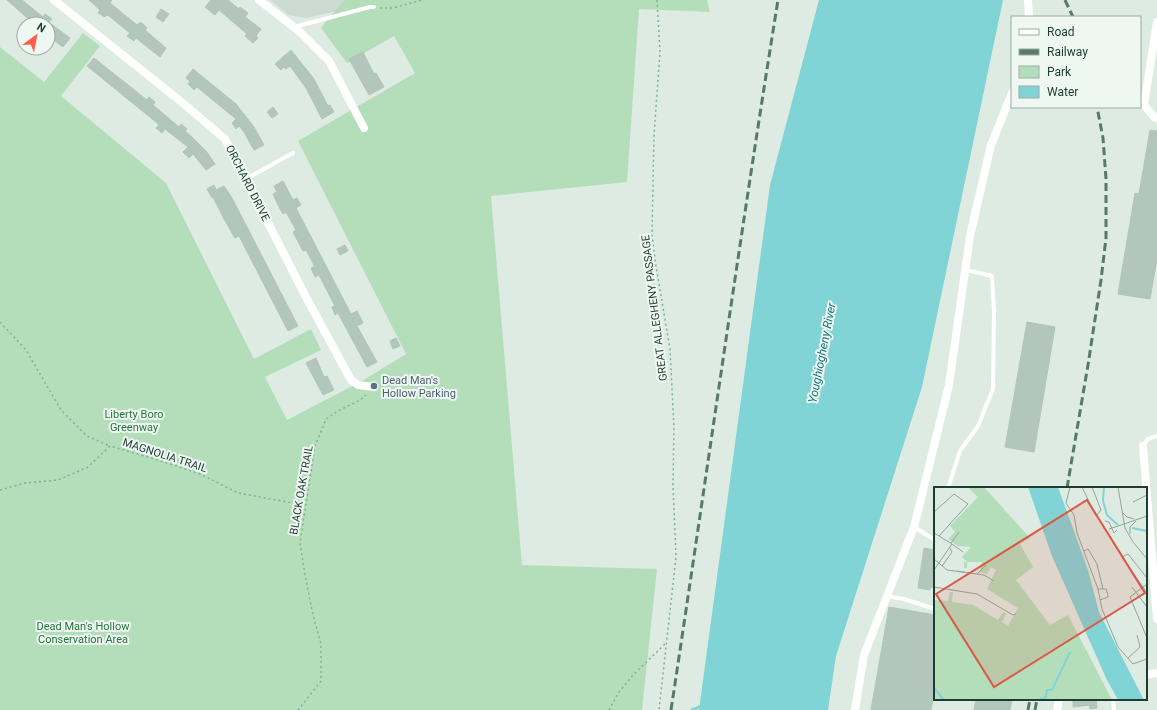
<svg xmlns="http://www.w3.org/2000/svg" width="1157" height="710" font-family="Roboto,sans-serif">
<style>
.built{fill:#ccdbd2}
.green{fill:#b4deba}
.water{fill:#80d4d5}
.lines{fill:none;stroke-linecap:round;stroke-linejoin:round}
.stream{stroke:#80d4d5;stroke-width:3}
.building{fill:#b3c6bc;stroke:#b0c5b9}
.path{stroke:#7bb199;stroke-width:1.5;stroke-dasharray:2 3;stroke-linecap:butt}
.lane{stroke:#fff;stroke-width:4}
.street{stroke:#fff;stroke-width:8}
.rail{stroke:#58786b;stroke-width:3;stroke-dasharray:8 4;stroke-linecap:butt}
.service-dot{fill:#5c6f8a;stroke:#eef7f2;stroke-width:1.5}
.labels{text-anchor:middle;stroke-width:4;stroke-linejoin:round;paint-order:stroke}
.street-label{font-size:11px;fill:#1e3c30;stroke:#eef7f2}
.service-label{font-size:11px;fill:#4e5e75;stroke:#eef7f2;text-anchor:start}
.park-label{font-size:11px;fill:#257539;stroke:#eef7f2}
.water-label{font-size:12px;font-style:italic;fill:#14787c;stroke:#eef7f2}
.inset-river{fill:none;stroke:#80d4d5;stroke-width:2}
.inset-road{fill:none;stroke:#91a59b;stroke-width:1}
.view{fill:#dc5845;fill-opacity:0.15;stroke:#dc5845;stroke-width:2}
.inset-edge{fill:none;stroke:#1e3c30;stroke-width:2}
</style>
<rect width="100%" height="100%" fill="#deebe3"/>
<polygon class="built" points="270,0 390,0 306,18 289,15"/>
<polygon class="green" points="344,0 707,0 710,12 639,9 627,182 491,196 522,565 657,569 642,710 0,710 0,47 44,82 83,33 100,46 61,96 166,183 254,359 311,329 321,350 265,377 287,420 362,381 406,354 298,141 415,73 394,36 347,63 321,28"/>
<polygon class="water" points="819,0 1003,0 922,387 836,656 828,710 699,710 770,185"/>
<g class="lines">
<polyline class="stream" points="692,710 702,706"/>
</g>
<g class="building">
<polygon points="7,0 22,0 43,17 45,14 52,19 49,22 51,24 70,38 63,47 48,36 48,24 34,24"/>
<polygon points="89,0 112,0 110,3 137,25 139,23 142,23 147,28 145,30 166,48 160,57 136,38 134,41 127,36 130,33 109,16 107,15 105,17 98,13 100,10"/>
<polygon points="211,0 228,0 239,9 240,7 248,13 245,17 261,29 256,36 258,38 253,43 245,36 247,34 219,10 215,15 205,7"/>
<polygon points="161,9 169,14 163,22 156,17"/>
<polygon points="291,50 314,79 328,106 330,105 334,112 322,119 306,88 290,66 286,69 284,67 281,70 275,64"/>
<polygon points="363,52 374,74 376,73 384,87 369,95 349,59"/>
<polygon points="94,58 147,100 149,97 155,102 153,105 179,127 181,124 187,129 185,131 193,138 206,151 215,164 206,170 193,154 189,158 183,152 188,147 165,129 162,133 156,128 159,125 156,122 87,66"/>
<polygon points="193,69 236,104 254,127 264,145 254,150 244,132 239,126 236,129 232,123 236,119 197,87 194,90 188,84 190,81 186,78"/>
<polygon points="273,107 278,114 272,118 267,112"/>
<polygon points="1150,130 1157,131 1157,259 1150,299 1118,294 1135,193 1139,194"/>
<polygon points="283,181 293,200 297,198 301,205 296,208 351,314 357,311 363,323 357,326 377,362 367,367 338,313 335,315 332,307 335,306 319,275 315,277 311,268 314,267 313,263 306,250 303,251 293,232 296,230 286,212 283,214 279,207 273,194 277,192 274,186"/>
<polygon points="214,185 216,190 224,186 232,198 298,326 288,331 239,236 235,238 224,219 213,197 212,198 207,189"/>
<polygon points="345,245 348,251 340,255 337,249"/>
<polygon points="1027,322 1055,327 1034,452 1005,447"/>
<polygon points="396,338 400,346 393,349 390,341"/>
<polygon points="316,358 324,377 327,376 334,390 323,395 306,363"/>
<polygon points="924,548 935,550 935,588 930,587 930,590 918,588"/>
<polygon points="889,607 935,615 935,689 931,710 871,710"/>
<polygon points="976,699 1012,699 1010,710 974,710"/>
<polygon points="1073,699 1096,699 1097,708 1090,709 1089,705 1073,707"/>
</g>
<g class="lines">
<g class="path">
<polyline points="657,0 660,52 654,135 652,235 656,266 670,349 674,428 673,485 676,557 659,710"/>
<polyline points="380,8 393,8 422,0"/>
<polyline points="0,322 26,350 61,410 87,436 110,446"/>
<polyline points="0,490 25,483 58,480 88,467 110,446 158,460 200,474 238,493 293,503 304,514"/>
<polyline points="298,710 321,681 321,644 313,615 305,575 300,543 315,446 326,419 338,411 360,400 366,395"/>
<polyline points="609,710 619,692 634,674 666,643"/>
</g>
<g class="lane">
<polyline points="294,27 370,7 374,7"/>
<polyline points="246,179 293,153"/>
<polyline points="1143,446 1148,439 1157,436"/>
<polyline points="948,488 960,451 978,426 993,389 994,312 992,276 966,270"/>
<polyline points="914,527 935,540"/>
<polyline points="887,596 904,599 935,609"/>
<polyline points="1113,699 1114,710"/>
</g>
<g class="street">
<polyline points="54,0 184,104 225,139 306,297 351,380 358,385 374,387"/>
<polyline points="259,0 299,31 329,61 364,128"/>
<polyline points="1028,0 1029,17"/>
<polyline points="1157,22 1144,105 1154,117 1157,118"/>
<polyline points="1143,446 1157,619"/>
<polyline points="1146,675 1157,673"/>
<polyline points="855,710 864,655 914,527 949,385 970,236 991,145 1012,93"/>
<polyline points="1057,710 1059,699"/>
</g>
<g class="rail">
<polyline points="1065,0 1073,17"/>
<polyline points="1067,488 1088,365 1101,280 1106,238 1106,179 1103,138 1097,107"/>
<path d="M 671,710 C 707,473 740,236 778,0"/>
<polyline points="1028,710 1030,699"/>
<polyline points="1035,710 1037,699"/>
</g>
</g>
<circle class="service-dot" cx="374" cy="386" r="4"/>
<g class="labels">
<g class="street-label">
<text transform="translate(248 183) rotate(63)" y="4">ORCHARD DRIVE</text>
<text transform="translate(654 308) rotate(-97)" y="4">GREAT ALLEGHENY PASSAGE</text>
<text transform="translate(165 455) rotate(18)" y="4">MAGNOLIA TRAIL</text>
<text transform="translate(301 490) rotate(-80)" y="4">BLACK OAK TRAIL</text>
</g>
<g class="service-label">
<text x="382" y="384">Dead Man's<tspan x="382" dy="13">Hollow Parking</tspan></text>
</g>
<g class="park-label">
<text x="134" y="418">Liberty Boro<tspan x="134" dy="13">Greenway</tspan></text>
<text x="83" y="630">Dead Man's Hollow<tspan x="83" dy="13">Conservation Area</tspan></text>
</g>
<g class="water-label">
<text transform="translate(822 353) rotate(-79)" y="4">Youghiogheny River</text>
</g>
</g>
<g transform="translate(934 487)">
<rect width="213" height="213" fill="#deebe3"/>
<path d="M 34,0 L 50,0 L 96,51 L 86,57 L 99,80 L 82,93 L 116,138 L 134,128 L 178,213 L 0,213 L 0,113 L 14,114 L 16,105 L 19,105 L 18,115 L 39,118 L 64,133 L 69,125 L 72,127 L 68,135 L 74,139 L 84,121 L 53,102 L 62,83 L 57,80 L 53,87 L 46,85 L 48,75 L 33,75 L 33,81 L 30,81 L 30,75 L 33,75 L 28,70 L 37,60 L 24,59 L 14,52 L 21,45 L 16,39 L 44,10 Z" fill="#b4deba"/>
<path d="M 94,0 L 124,0 L 154,83 L 165,125 L 210,213 L 184,213 L 172,191 L 118,69 Z" fill="#80d4d5"/>
<path class="inset-river" d="M 170,0 L 169,14 L 173,28 L 184,38M 198,41 L 213,44M 0,201 L 10,213M 105,213 L 112,210 L 113,203 L 118,203 L 136,165"/>
<path class="inset-road" d="M 136,0 L 132,16 L 140,28 L 143,46 L 164,102 L 168,122 L 184,160 L 199,177 L 213,172M 148,0 L 162,29 L 167,23 L 158,0M 184,0 L 191,41 L 199,55 L 213,72M 199,15 L 213,8M 0,25 L 20,7 L 34,17 L 5,49M 188,25 L 193,30 L 200,32M 171,34 L 175,35 L 180,46 L 183,43M 190,37 L 213,29M 175,42 L 190,37M 0,46 L 18,57 L 0,83M 196,47 L 196,40 L 202,34M 17,56 L 25,45M 18,57 L 29,65M 150,64 L 154,62 L 163,77 L 169,102M 0,72 L 13,83 L 50,88 L 60,94M 8,79 L 18,65 L 16,61M 23,84 L 36,86M 43,87 L 52,78M 213,91 L 194,67 L 188,70 L 213,106M 213,97 L 196,110 L 213,151M 0,100 L 43,107 L 79,128 L 82,127M 198,100 L 213,120M 164,102 L 172,102 L 174,108 L 174,110 L 166,113M 194,171 L 206,160 L 203,148"/>
<path class="view" d="M 153,13 L 211,106 L 60,200 L 2,107 Z"/>
<rect width="213" height="213" class="inset-edge"/>
</g>
<rect x="1011" y="16" width="130" height="92" fill="#eef7f2" stroke="#9baca4"/>
<rect x="1019" y="29" width="20" height="6" fill="#ffffff" stroke="#9baca4"/>
<text x="1047" y="36" font-size="12" fill="#1e3c30">Road</text>
<rect x="1019" y="49" width="20" height="6" fill="#58786b" stroke="#9baca4"/>
<text x="1047" y="56" font-size="12" fill="#1e3c30">Railway</text>
<rect x="1019" y="66" width="20" height="12" fill="#b4deba" stroke="#9baca4"/>
<text x="1047" y="76" font-size="12" fill="#1e3c30">Park</text>
<rect x="1019" y="86" width="20" height="12" fill="#80d4d5" stroke="#9baca4"/>
<text x="1047" y="96" font-size="12" fill="#1e3c30">Water</text>
<g transform="translate(36 36) rotate(32)"><circle r="19" fill="#eef7f2" stroke="#9baca4"/>
<path d="M0-3L7 15L0 10L-7 15Z" fill="#fd5d49"/>
<text y="-6" font-size="11" font-weight="bold" text-anchor="middle" fill="#1e3c30">N</text>
</g>
</svg>
